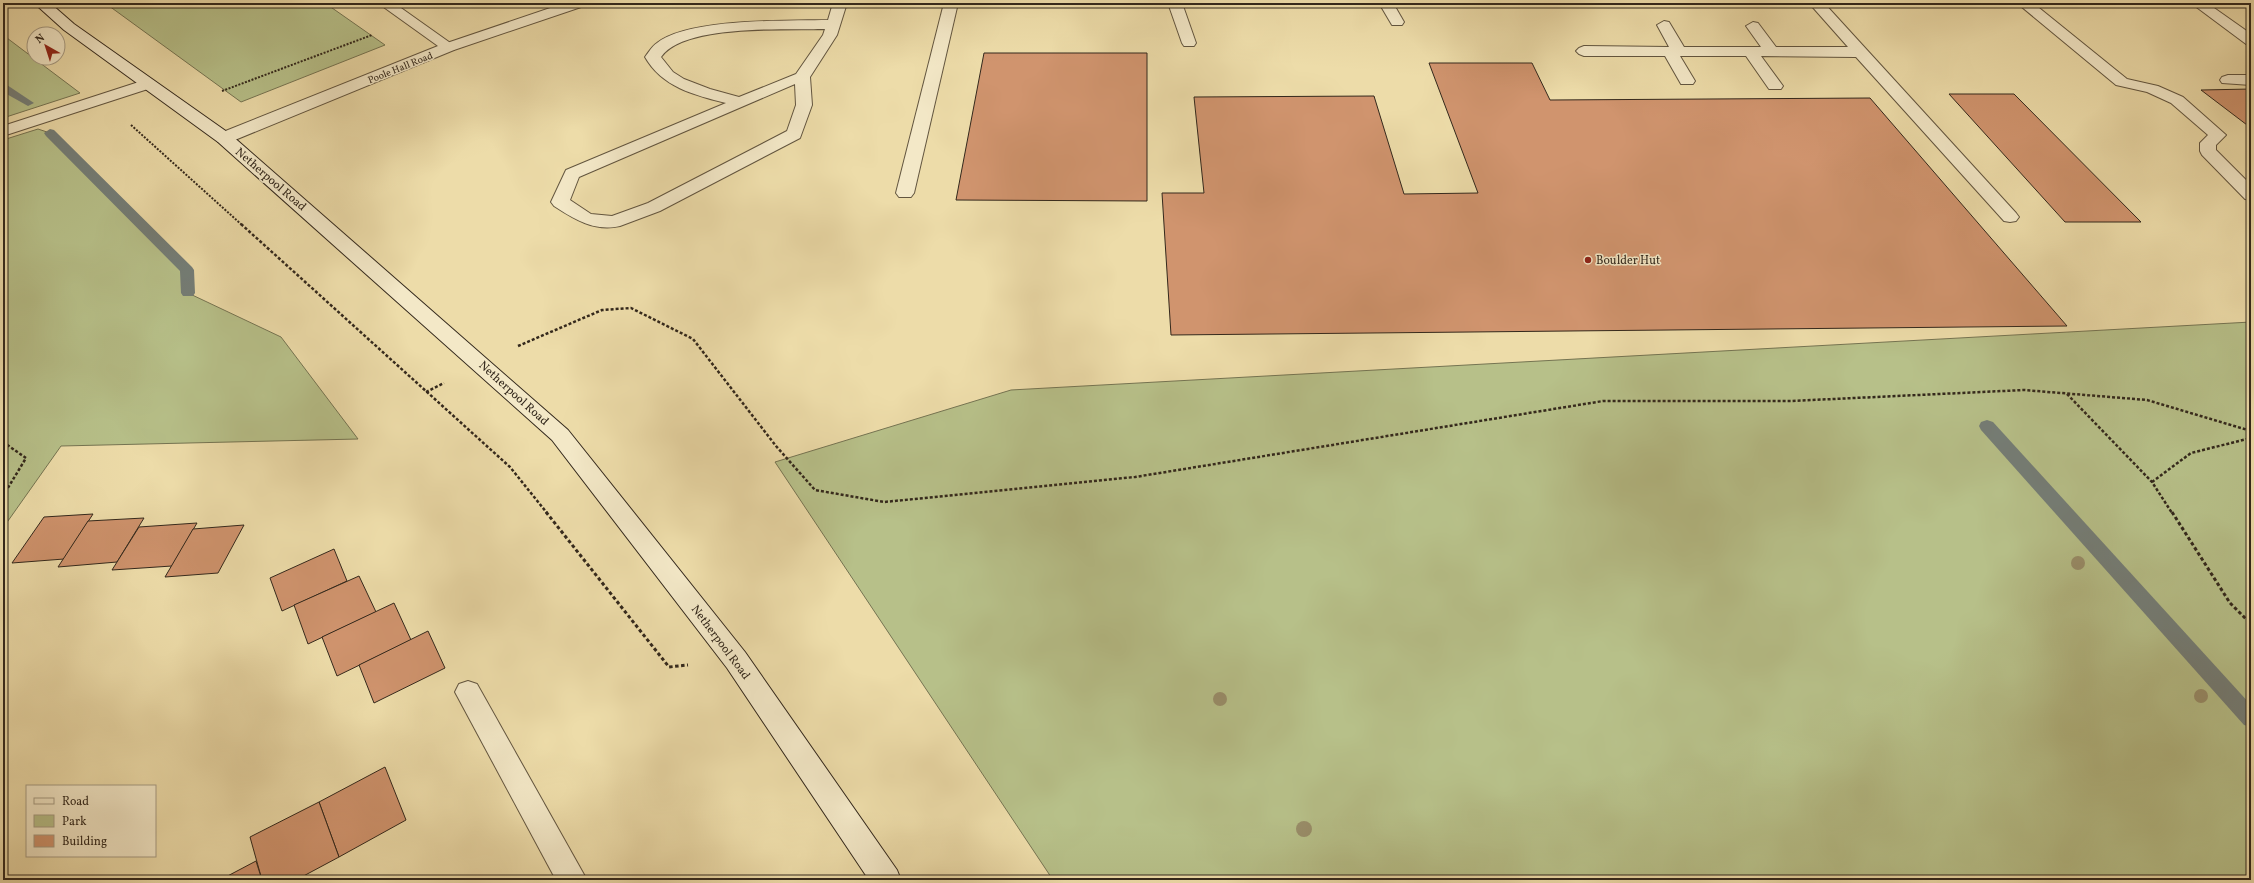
<svg xmlns="http://www.w3.org/2000/svg" width="2254" height="883" font-family="Vollkorn,serif">
<style>
.green{fill:#b7c089;stroke:#757452}
.lines{fill:none;stroke-linecap:round;stroke-linejoin:round}
.stream{fill:#747e78;fill-rule:evenodd}
.building{fill:#d0946e;stroke:#33281c}
.service-casing{stroke:#62553f;stroke-width:2}
.minor-casing{stroke:#62553f;stroke-width:2}
.tertiary-casing{stroke:#62553f;stroke-width:2}
.secondary-casing{stroke:#33281c;stroke-width:2}
.path-far2{stroke:#33281c;stroke-width:2;stroke-dasharray:2 1.5;stroke-linecap:butt}
.path-far1{stroke:#33281c;stroke-width:2.5;stroke-dasharray:3 2;stroke-linecap:butt}
.path{stroke:#33281c;stroke-width:3;stroke-dasharray:3.5 2.5;stroke-linecap:butt}
.service{fill:#f3e8c7;fill-rule:evenodd}
.minor{fill:#f3e8c7;fill-rule:evenodd}
.tertiary{fill:#f3e8c7;fill-rule:evenodd}
.secondary{fill:#f3e8c7;fill-rule:evenodd}
.tree{fill:#998e6a}
.poi-dot{fill:#8f2418;stroke:#f3e8c7;stroke-width:1.5}
.labels{text-anchor:middle;stroke-width:3;stroke-linejoin:round;paint-order:stroke}
.far-street-label{font-size:10px;fill:#33281c;stroke:#f3e8c7}
.street-label{font-size:12px;fill:#33281c;stroke:#f3e8c7}
.poi-label{font-size:12px;fill:#33281c;stroke:#f3e8c7;text-anchor:start}
</style>
<rect width="100%" height="100%" fill="#eddca9"/>
<filter id="stains"><feTurbulence type="fractalNoise" baseFrequency=".005" numOctaves="4"/><feColorMatrix values="0 0 0 0 .2 0 0 0 0 .09 0 0 0 0 .02 0 0 0 .5 -.17"/></filter>
<radialGradient id="worn" r=".72"><stop offset=".6" stop-color="#630" stop-opacity="0"/><stop offset="1" stop-color="#630" stop-opacity=".3"/></radialGradient>
<g class="green">
<polygon points="105,3 325,3 385,45 241,102"/>
<polygon points="3,35 80,93 3,118"/>
<polygon points="38,129 50,133 187,270 188,293 281,337 358,439 61,446 3,528 3,140"/>
<polygon points="2251,322 2251,880 1053,880 775,462 1011,390"/>
</g>
<g class="lines">
<g class="stream">
<polygon points="3,84 7,85 34,103 28,106 3,92"/>
<polygon points="50,129 54,130 192,267 194,270 195,293 193,296 183,296 181,293 180,271 46,136 44,133"/>
<polygon points="1987,420 1993,422 2251,705 2251,727 2244,725 1981,430 1979,426 1981,422"/>
</g>
</g>
<g class="building">
<polygon points="984,53 1147,53 1147,201 956,200"/>
<polygon points="1429,63 1532,63 1550,100 1870,98 2067,326 1171,335 1162,193 1204,193 1194,97 1374,96 1404,194 1478,193"/>
<polygon points="2251,89 2251,128 2201,90"/>
<polygon points="1949,94 2014,94 2141,222 2065,222"/>
<polygon points="93,514 64,559 12,563 44,517"/>
<polygon points="144,518 117,562 58,567 88,521"/>
<polygon points="197,523 172,566 112,570 139,527"/>
<polygon points="244,525 218,573 165,577 193,529"/>
<polygon points="334,549 347,581 282,611 270,578"/>
<polygon points="359,576 376,612 308,644 294,605"/>
<polygon points="394,603 411,640 337,676 322,637"/>
<polygon points="428,631 445,668 374,703 359,665"/>
<polygon points="385,767 406,820 339,857 319,802"/>
<polygon points="319,802 339,857 296,880 262,880 250,837"/>
<polygon points="256,861 262,880 220,880"/>
</g>
<g class="lines">
<defs>
<g id="service">
<path d="M 833,3 L 847,3 L 837,35 L 810,77 L 812,105 L 800,138 L 660,211 L 620,226 C 594,232 574,219 554,206 L 551,202 L 566,170 L 726,103 C 694,95 662,87 645,57 C 649,52 652,46 657,43 C 689,18 786,21 828,20 ZM 825,29 L 823,35 L 796,74 L 739,97 L 710,89 L 684,79 L 673,72 L 661,57 C 684,24 786,30 825,29 ZM 795,84 L 796,105 L 787,131 L 648,203 L 612,216 L 591,214 L 570,200 L 579,177 Z"/>
<polygon points="944,3 958,3 914,193 911,197 899,197 896,193"/>
<polygon points="1168,3 1182,3 1196,43 1194,46 1184,46 1182,43"/>
<polygon points="1379,3 1393,3 1404,22 1402,25 1392,25"/>
<polygon points="1809,3 1824,3 2016,213 2019,217 2016,221 2010,222 2004,221 1856,57 1761,56 1783,86 1781,89 1769,89 1746,56 1680,56 1695,81 1693,84 1681,84 1665,56 1584,56 1579,54 1576,51 1579,48 1584,46 1669,47 1657,25 1664,21 1669,22 1684,47 1761,47 1746,26 1753,22 1758,23 1776,47 1848,47"/>
<polygon points="2017,3 2033,3 2127,79 2158,86 2183,97 2226,135 2216,145 2216,150 2251,185 2251,200 2245,199 2202,155 2200,151 2200,143 2208,135 2171,103 2147,92 2116,85"/>
<polygon points="2191,3 2207,3 2251,34 2251,45 2246,44"/>
<polygon points="2228,75 2251,75 2251,85 2222,83 2220,80 2222,77"/>
<polygon points="148,79 154,81 156,84 154,87 3,136 3,126"/>
<polygon points="468,681 477,684 587,880 556,880 455,692 459,684"/>
</g>
<polygon id="minor" points="565,3 586,3 584,6 454,50 444,50 442,47 444,44"/>
<polygon id="tertiary" points="378,3 394,3 456,47 454,50 230,142 218,142 216,138 218,134 438,46"/>
<polygon id="secondary" points="34,3 50,3 74,24 230,134 568,430 745,652 897,870 901,880 869,880 727,668 552,440 218,142 64,30"/>
</defs>
<use href="#service" class="service-casing"/>
<use href="#minor" class="minor-casing"/>
<use href="#tertiary" class="tertiary-casing"/>
<use href="#secondary" class="secondary-casing"/>
<g class="path-far2">
<polyline points="222,91 372,35"/>
<polyline points="131,125 242,225"/>
</g>
<g class="path-far1">
<polyline points="241,224 510,467 547,513"/>
<polyline points="518,346 602,310 631,308 693,339 776,446 815,490 884,502 1135,477 1603,401 1791,401 2024,390 2147,400 2251,431"/>
<polyline points="426,392 444,383"/>
<polyline points="2067,394 2152,482 2172,513"/>
<polyline points="3,442 26,458 3,496"/>
<polyline points="2152,482 2191,453 2251,438"/>
</g>
<g class="path">
<polyline points="546,512 669,667 688,665"/>
<polyline points="2172,512 2230,603 2251,624"/>
</g>
<use href="#service" class="service"/>
<use href="#minor" class="minor"/>
<use href="#tertiary" class="tertiary"/>
<use href="#secondary" class="secondary"/>
</g>
<g class="tree">
<circle cx="2078" cy="563" r="7"/>
<circle cx="2201" cy="696" r="7"/>
<circle cx="1220" cy="699" r="7"/>
<circle cx="1304" cy="829" r="8"/>
</g>
<circle class="poi-dot" cx="1588" cy="260" r="4"/>
<g class="labels">
<g class="far-street-label">
<text transform="translate(400 67) rotate(-22)" y="4">Poole Hall Road</text>
</g>
<g class="street-label">
<text transform="translate(271 179) rotate(41)" y="4">Netherpool Road</text>
<text transform="translate(514 393) rotate(42)" y="4">Netherpool Road</text>
<text transform="translate(721 642) rotate(53)" y="4">Netherpool Road</text>
</g>
<g class="poi-label">
<text x="1596" y="264">Boulder Hut</text>
</g>
</g>
<rect width="2254" height="883" fill="none" stroke="#eddca9" stroke-width="16"/>
<rect x="4" y="4" width="2246" height="875" fill="none" stroke="#33281c" stroke-width="2"/>
<rect x="8" y="8" width="2238" height="867" fill="none" stroke="#33281c"/>
<rect x="26" y="785" width="130" height="72" fill="#f3e8c7" stroke="#a69b83"/>
<rect x="34" y="798" width="20" height="6" fill="#f3e8c7" stroke="#a69b83"/>
<text x="62" y="805" font-size="12" fill="#33281c">Road</text>
<rect x="34" y="815" width="20" height="12" fill="#b7c089" stroke="#a69b83"/>
<text x="62" y="825" font-size="12" fill="#33281c">Park</text>
<rect x="34" y="835" width="20" height="12" fill="#d0946e" stroke="#a69b83"/>
<text x="62" y="845" font-size="12" fill="#33281c">Building</text>
<g transform="translate(46 46) rotate(321)"><circle r="19" fill="#f3e8c7" stroke="#a69b83"/>
<path d="M0-3L7 15L0 10L-7 15Z" fill="#8f2418"/>
<text y="-6" font-size="11" font-weight="bold" text-anchor="middle" fill="#33281c">N</text>
</g>
<rect width="100%" height="100%" filter="url(#stains)"/>
<rect width="100%" height="100%" fill="url(#worn)"/>
</svg>
